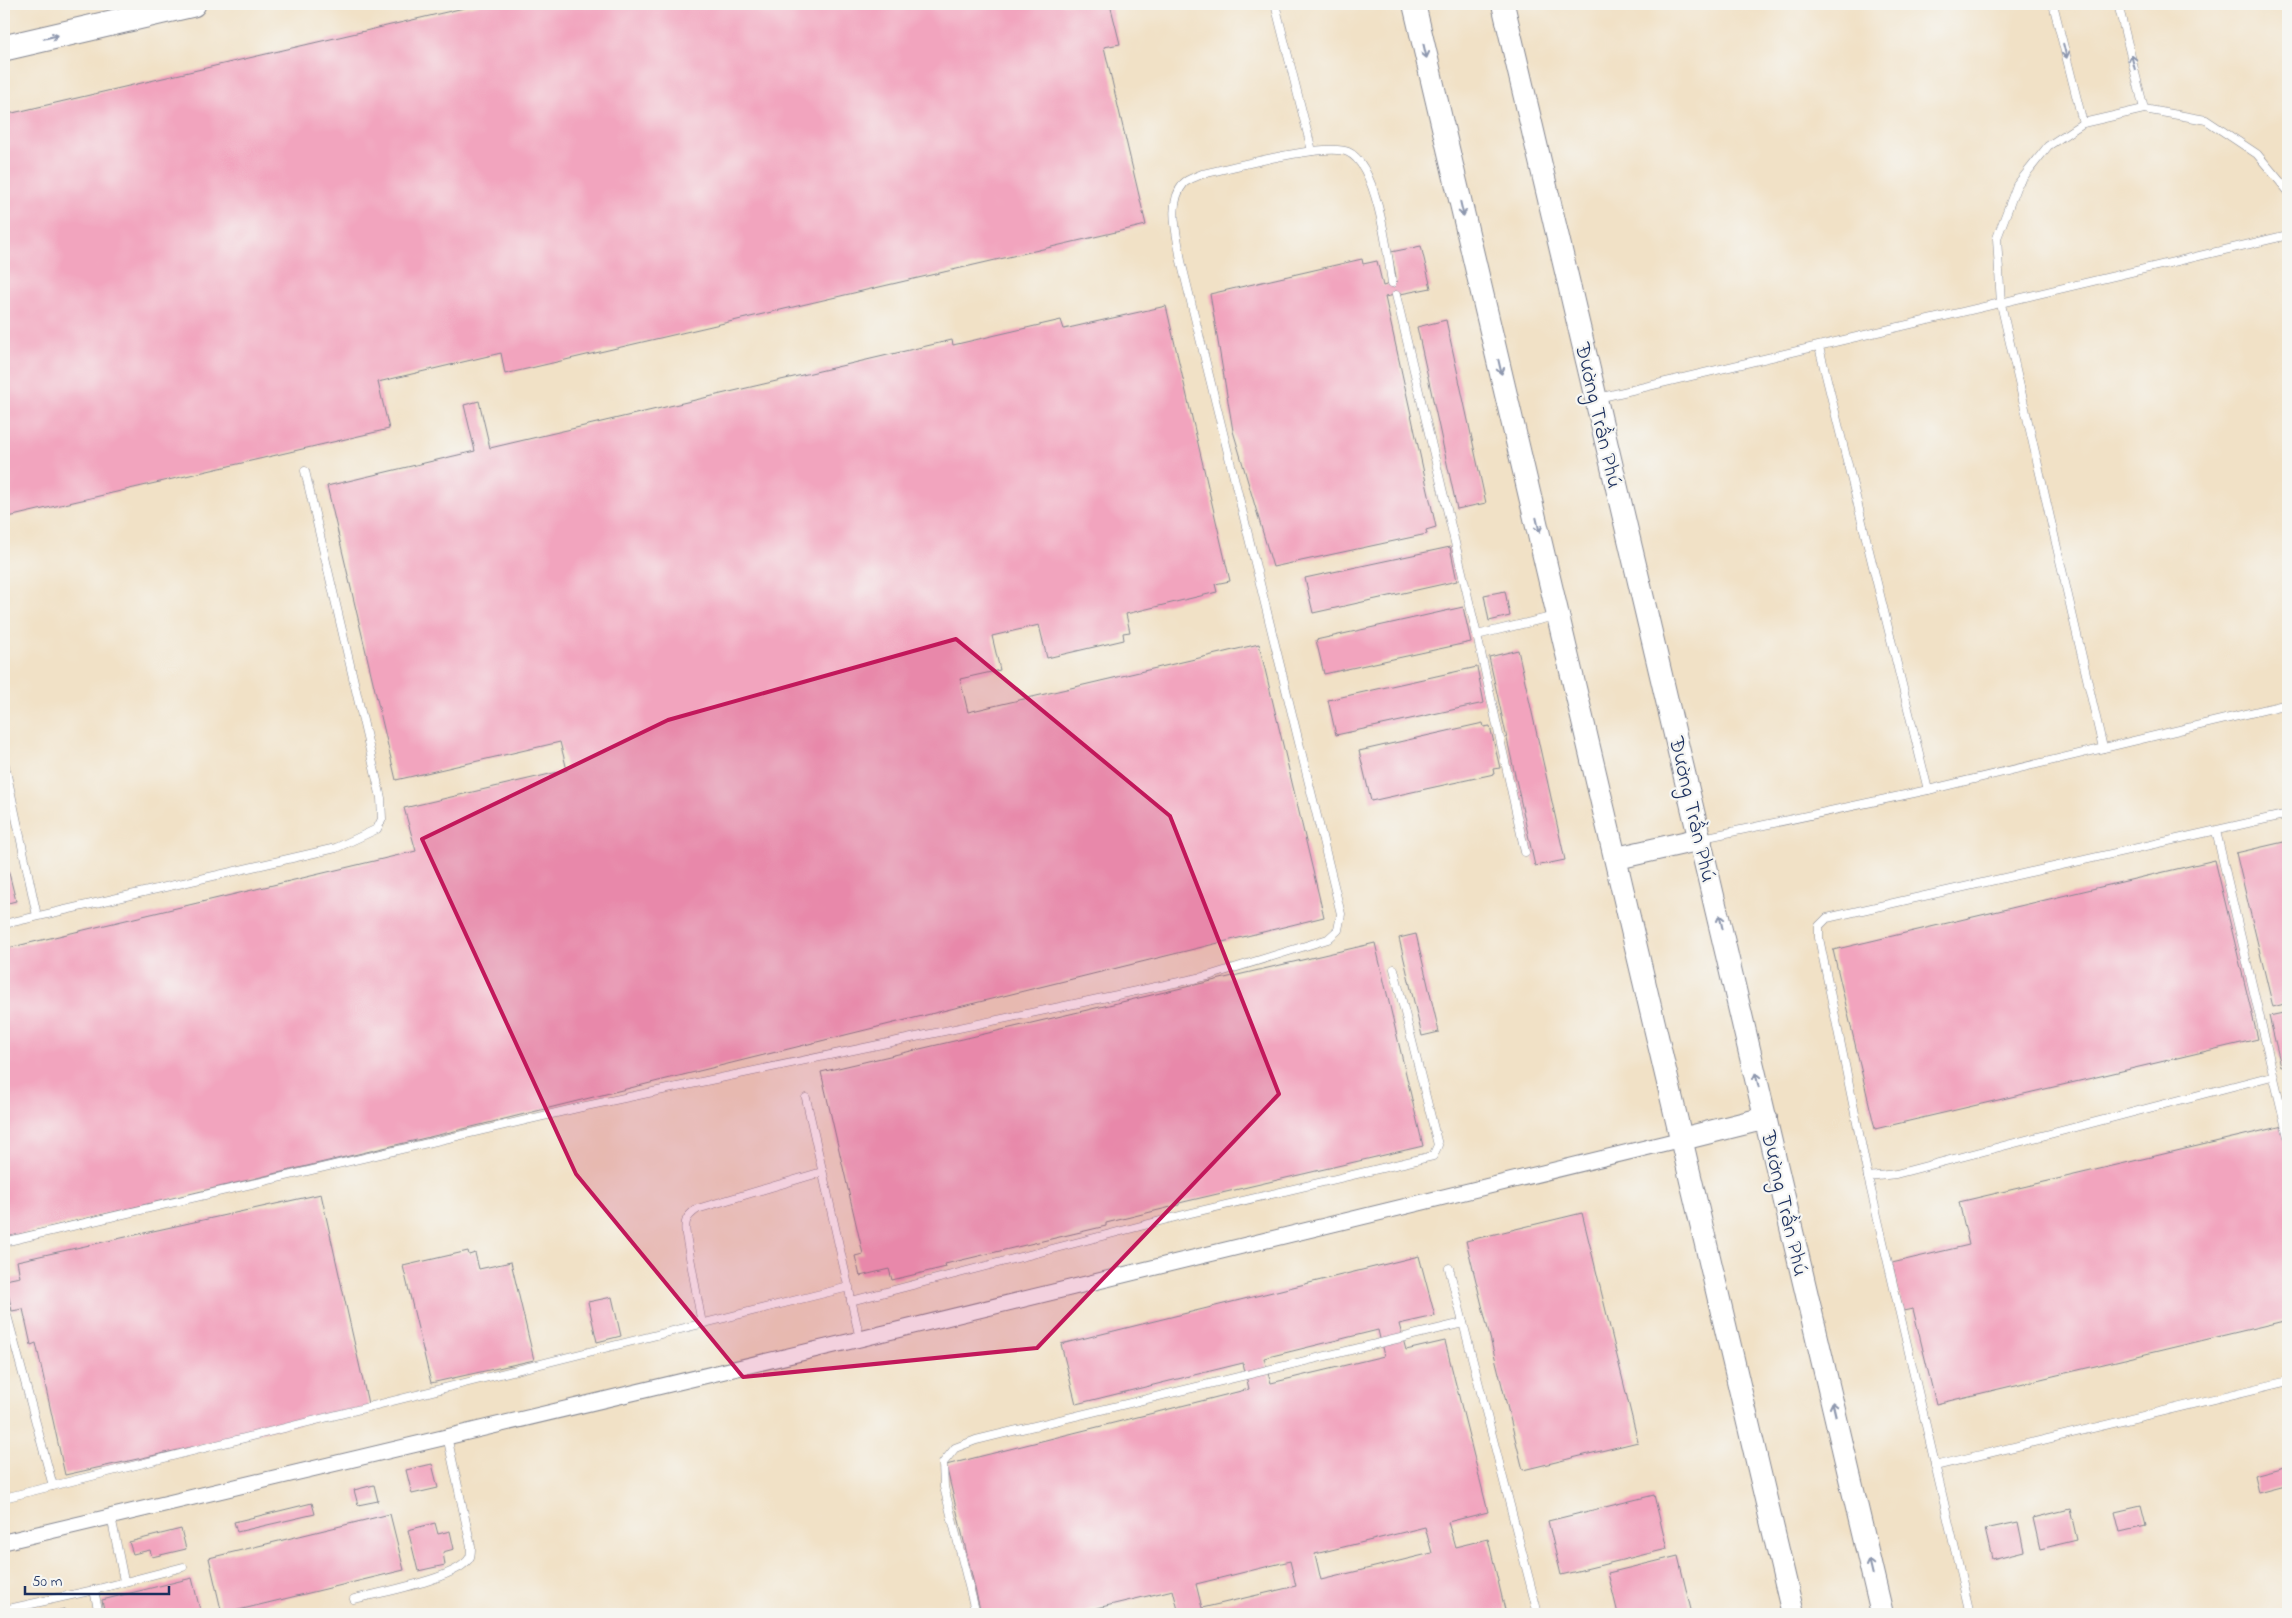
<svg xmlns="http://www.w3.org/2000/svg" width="2292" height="1618" font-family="'Indie Flower',sans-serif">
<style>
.building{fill:#f2a4be;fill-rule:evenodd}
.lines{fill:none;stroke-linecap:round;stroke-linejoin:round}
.lane-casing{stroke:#868892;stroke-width:9}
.street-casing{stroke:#868892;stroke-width:17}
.secondary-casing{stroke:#868892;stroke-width:24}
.primary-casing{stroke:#868892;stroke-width:27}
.lane{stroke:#fff;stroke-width:8}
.street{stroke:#fff;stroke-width:15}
.secondary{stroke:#fff;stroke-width:22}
.primary{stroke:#fff;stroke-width:25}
.oneway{stroke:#8d97ae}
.marked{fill:#c2185b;fill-opacity:0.2;stroke:#c2185b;stroke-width:4;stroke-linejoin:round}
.labels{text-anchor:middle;stroke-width:4.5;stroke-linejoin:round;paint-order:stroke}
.street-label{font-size:22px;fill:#1b2f5e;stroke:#f6f6f2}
</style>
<rect width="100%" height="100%" fill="#f6f6f2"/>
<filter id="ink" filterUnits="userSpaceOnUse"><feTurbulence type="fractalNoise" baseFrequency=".02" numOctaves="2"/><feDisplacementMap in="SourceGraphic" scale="10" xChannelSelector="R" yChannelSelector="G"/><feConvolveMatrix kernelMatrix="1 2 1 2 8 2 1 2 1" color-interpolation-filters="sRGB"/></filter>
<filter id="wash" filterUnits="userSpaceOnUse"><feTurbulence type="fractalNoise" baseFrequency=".0096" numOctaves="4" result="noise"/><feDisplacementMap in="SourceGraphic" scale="20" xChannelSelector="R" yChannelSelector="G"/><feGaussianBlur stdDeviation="1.12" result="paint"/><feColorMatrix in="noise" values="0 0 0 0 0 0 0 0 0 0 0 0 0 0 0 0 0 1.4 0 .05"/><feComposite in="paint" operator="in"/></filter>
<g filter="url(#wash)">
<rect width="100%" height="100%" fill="#f1e1c6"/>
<g id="blocks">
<g class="building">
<polygon points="481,4 1110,4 1120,44 1104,47 1146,225 505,374 501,353 378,382 389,429 4,518 4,115"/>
<polygon points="1421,246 1431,288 1385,297 1436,527 1426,530 1427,534 1273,567 1233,431 1210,294 1362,259 1363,264 1377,261 1383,286 1397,282 1391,252"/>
<polygon points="1166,306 1230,581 1215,584 1217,592 1126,614 1130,632 1123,633 1124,640 1047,658 1039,625 992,636 1000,670 960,679 968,712 1259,644 1324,917 480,1125 4,1238 4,949 416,851 404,808 567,770 560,742 396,780 327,486 475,451 464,405 479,401 490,448 952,340 953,345 1061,320 1064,329"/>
<polygon points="1446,320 1486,503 1457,509 1417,327"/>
<polygon points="1450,547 1457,581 1313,613 1305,578"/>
<polygon points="1505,591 1510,616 1489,621 1484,595"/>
<polygon points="1463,607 1471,642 1324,674 1316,640"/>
<polygon points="1518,650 1565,860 1535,866 1489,657"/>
<polygon points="1477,667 1484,703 1336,735 1328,700"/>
<polygon points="1483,723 1484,727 1490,726 1500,768 1493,769 1494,774 1371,801 1359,751"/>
<polygon points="2288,841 2288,1003 2273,1007 2236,853"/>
<polygon points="4,853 16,901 4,904"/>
<polygon points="2215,860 2258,1039 1875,1129 1833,950"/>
<polygon points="1416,934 1439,1032 1422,1036 1399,938"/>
<polygon points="1375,943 1423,1146 1179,1203 1179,1205 1106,1223 1106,1226 945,1264 946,1267 892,1280 889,1269 860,1276 855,1256 863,1254 821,1072"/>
<polygon points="2288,1012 2288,1065 2281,1066 2269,1016"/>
<polygon points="2283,1126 2288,1149 2288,1320 1936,1404 1913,1309 1903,1311 1892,1263 1969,1245 1959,1202"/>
<polygon points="321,1194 369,1408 65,1475 36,1343 31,1345 23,1309 12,1311 5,1280 20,1277 17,1261"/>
<polygon points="1582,1213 1638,1442 1523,1470 1466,1241"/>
<polygon points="468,1251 469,1255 475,1253 479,1269 511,1262 534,1360 431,1383 403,1266"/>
<path d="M 1419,1256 L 1435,1316 L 1399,1324 L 1406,1350 L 1445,1341 L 1488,1512 L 1448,1522 L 1455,1547 L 1488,1539 L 1506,1614 L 1179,1614 L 1173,1590 L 1072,1614 L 981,1614 L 946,1465 L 1249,1389 L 1243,1363 L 1076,1404 L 1061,1344 ZM 1378,1330 L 1384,1356 L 1271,1383 L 1264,1358 ZM 1425,1527 L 1432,1553 L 1321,1580 L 1315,1554 ZM 1290,1561 L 1296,1586 L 1202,1608 L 1196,1584 Z"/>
<polygon points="612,1297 621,1336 597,1342 588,1302"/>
<polygon points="432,1464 438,1488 412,1494 406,1470"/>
<polygon points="2288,1466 2288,1485 2258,1493 2254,1475"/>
<polygon points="374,1485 378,1501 358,1505 354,1490"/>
<polygon points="1654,1495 1667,1549 1561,1575 1548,1521"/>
<polygon points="312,1503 315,1514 237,1532 234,1522"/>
<polygon points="2141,1506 2146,1526 2120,1532 2115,1512"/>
<polygon points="2070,1509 2077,1540 2040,1549 2033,1518"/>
<polygon points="390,1514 404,1570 222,1614 209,1558"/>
<polygon points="2018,1522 2024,1551 1992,1559 1985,1529"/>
<polygon points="435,1523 438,1534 450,1531 454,1549 443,1552 445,1565 418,1571 408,1530"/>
<polygon points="181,1529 186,1549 152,1557 150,1550 133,1554 129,1542"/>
<polygon points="1678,1556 1692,1614 1618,1614 1608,1573"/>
<polygon points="192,1578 201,1614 105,1614 102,1600"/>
<polygon points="64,1609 65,1614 45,1614"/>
</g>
</g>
</g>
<g filter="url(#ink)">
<use href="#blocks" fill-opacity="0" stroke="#868892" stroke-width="1"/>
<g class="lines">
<defs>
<g id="lane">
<polyline points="1275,4 1312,151"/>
<polyline points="2053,4 2083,123"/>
<polyline points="2118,4 2144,109"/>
<polyline points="1396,295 1477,635 1525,852"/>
<polyline points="1819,347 1928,790"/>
<polyline points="1598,398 2288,235"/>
<polyline points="1477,635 1555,616"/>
<polyline points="2103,748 2001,304 1997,238 2017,185 2048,146 2083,123 2144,109 2206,120 2257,154 2288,191"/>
<polyline points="4,761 37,916"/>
<polyline points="2216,831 2288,1137"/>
<polyline points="1703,838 1928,790 2288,704"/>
<polyline points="4,924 336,848 377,829 382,819 381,798 305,471"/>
<polyline points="2272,1076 1896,1174 1868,1177 1819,938 1819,926 1827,918 2288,814"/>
<polyline points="806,1098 860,1339"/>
<polyline points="1868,1177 1970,1614"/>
<path d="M 4,1242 L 586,1106 L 1208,976 L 1328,939 L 1338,930 L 1341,914 L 1181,261 C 1178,237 1166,204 1184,183 C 1188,179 1196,177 1202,174 C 1230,168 1325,142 1348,152 C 1377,164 1388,255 1392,283"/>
<polyline points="1449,1268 1538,1614"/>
<polyline points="851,1301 1191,1213 1433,1156 1438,1145 1394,969"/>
<polyline points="4,1304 53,1486"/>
<path d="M 702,1324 L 686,1235 C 684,1221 686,1217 697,1209 L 822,1172"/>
<polyline points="1935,1466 2288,1381"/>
<polyline points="4,1498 849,1287"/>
<polyline points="111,1516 124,1581"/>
<polyline points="94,1590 99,1614"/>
<path d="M 354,1599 C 377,1593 459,1579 470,1557 C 471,1554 471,1549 471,1546 L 447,1436"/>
<polyline points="4,1610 94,1590 183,1567"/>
<polyline points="976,1614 944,1487 943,1463 955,1448 976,1440 1463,1323"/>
</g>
<polyline id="street" points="4,1542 860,1339 1682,1139"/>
<g id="secondary">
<polyline points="1414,4 1793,1614"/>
<polyline points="1503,4 1882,1614"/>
<polyline points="1617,858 1701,839"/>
<polyline points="1682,1139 1766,1118"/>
</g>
<polyline id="primary" points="4,48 193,4"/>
</defs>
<use href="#lane" class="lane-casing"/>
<use href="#street" class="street-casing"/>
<use href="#secondary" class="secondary-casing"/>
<use href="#primary" class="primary-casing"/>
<use href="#lane" class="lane"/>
<use href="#street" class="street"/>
<use href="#secondary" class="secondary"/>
<use href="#primary" class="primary"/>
</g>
<defs><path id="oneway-shaft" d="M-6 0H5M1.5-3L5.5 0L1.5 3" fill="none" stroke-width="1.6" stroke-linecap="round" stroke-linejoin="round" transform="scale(1.25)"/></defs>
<g class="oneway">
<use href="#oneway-shaft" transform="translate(51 37) rotate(-13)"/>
<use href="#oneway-shaft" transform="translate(1425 51) rotate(77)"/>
<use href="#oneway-shaft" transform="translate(2065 51) rotate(76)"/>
<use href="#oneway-shaft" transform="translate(2133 62) rotate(-104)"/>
<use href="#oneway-shaft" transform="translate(1462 209) rotate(77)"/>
<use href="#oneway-shaft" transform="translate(1500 367) rotate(77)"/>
<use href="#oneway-shaft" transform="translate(1538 525) rotate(77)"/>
<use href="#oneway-shaft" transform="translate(1721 922) rotate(-103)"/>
<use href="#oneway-shaft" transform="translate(1757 1080) rotate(-103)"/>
<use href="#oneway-shaft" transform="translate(1834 1409) rotate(-103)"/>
<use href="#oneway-shaft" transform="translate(1871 1567) rotate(-103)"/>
</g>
</g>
<path class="marked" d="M 956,639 L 1170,816 L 1279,1094 L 1037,1348 L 743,1377 L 576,1174 L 422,839 L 668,720 Z"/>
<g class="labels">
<g class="street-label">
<text transform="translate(1600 415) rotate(77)" y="8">Đường Trần Phú</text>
<text transform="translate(1694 809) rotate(77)" y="8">Đường Trần Phú</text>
<text transform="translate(1786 1203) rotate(77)" y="8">Đường Trần Phú</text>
</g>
</g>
<rect width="2292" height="1618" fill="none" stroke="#f6f6f2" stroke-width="20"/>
<path d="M25 1586v8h144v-8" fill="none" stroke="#1b2f5e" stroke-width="2.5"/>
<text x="32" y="1586" font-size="15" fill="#1b2f5e" stroke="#f6f6f2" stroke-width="4" paint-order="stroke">50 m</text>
</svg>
